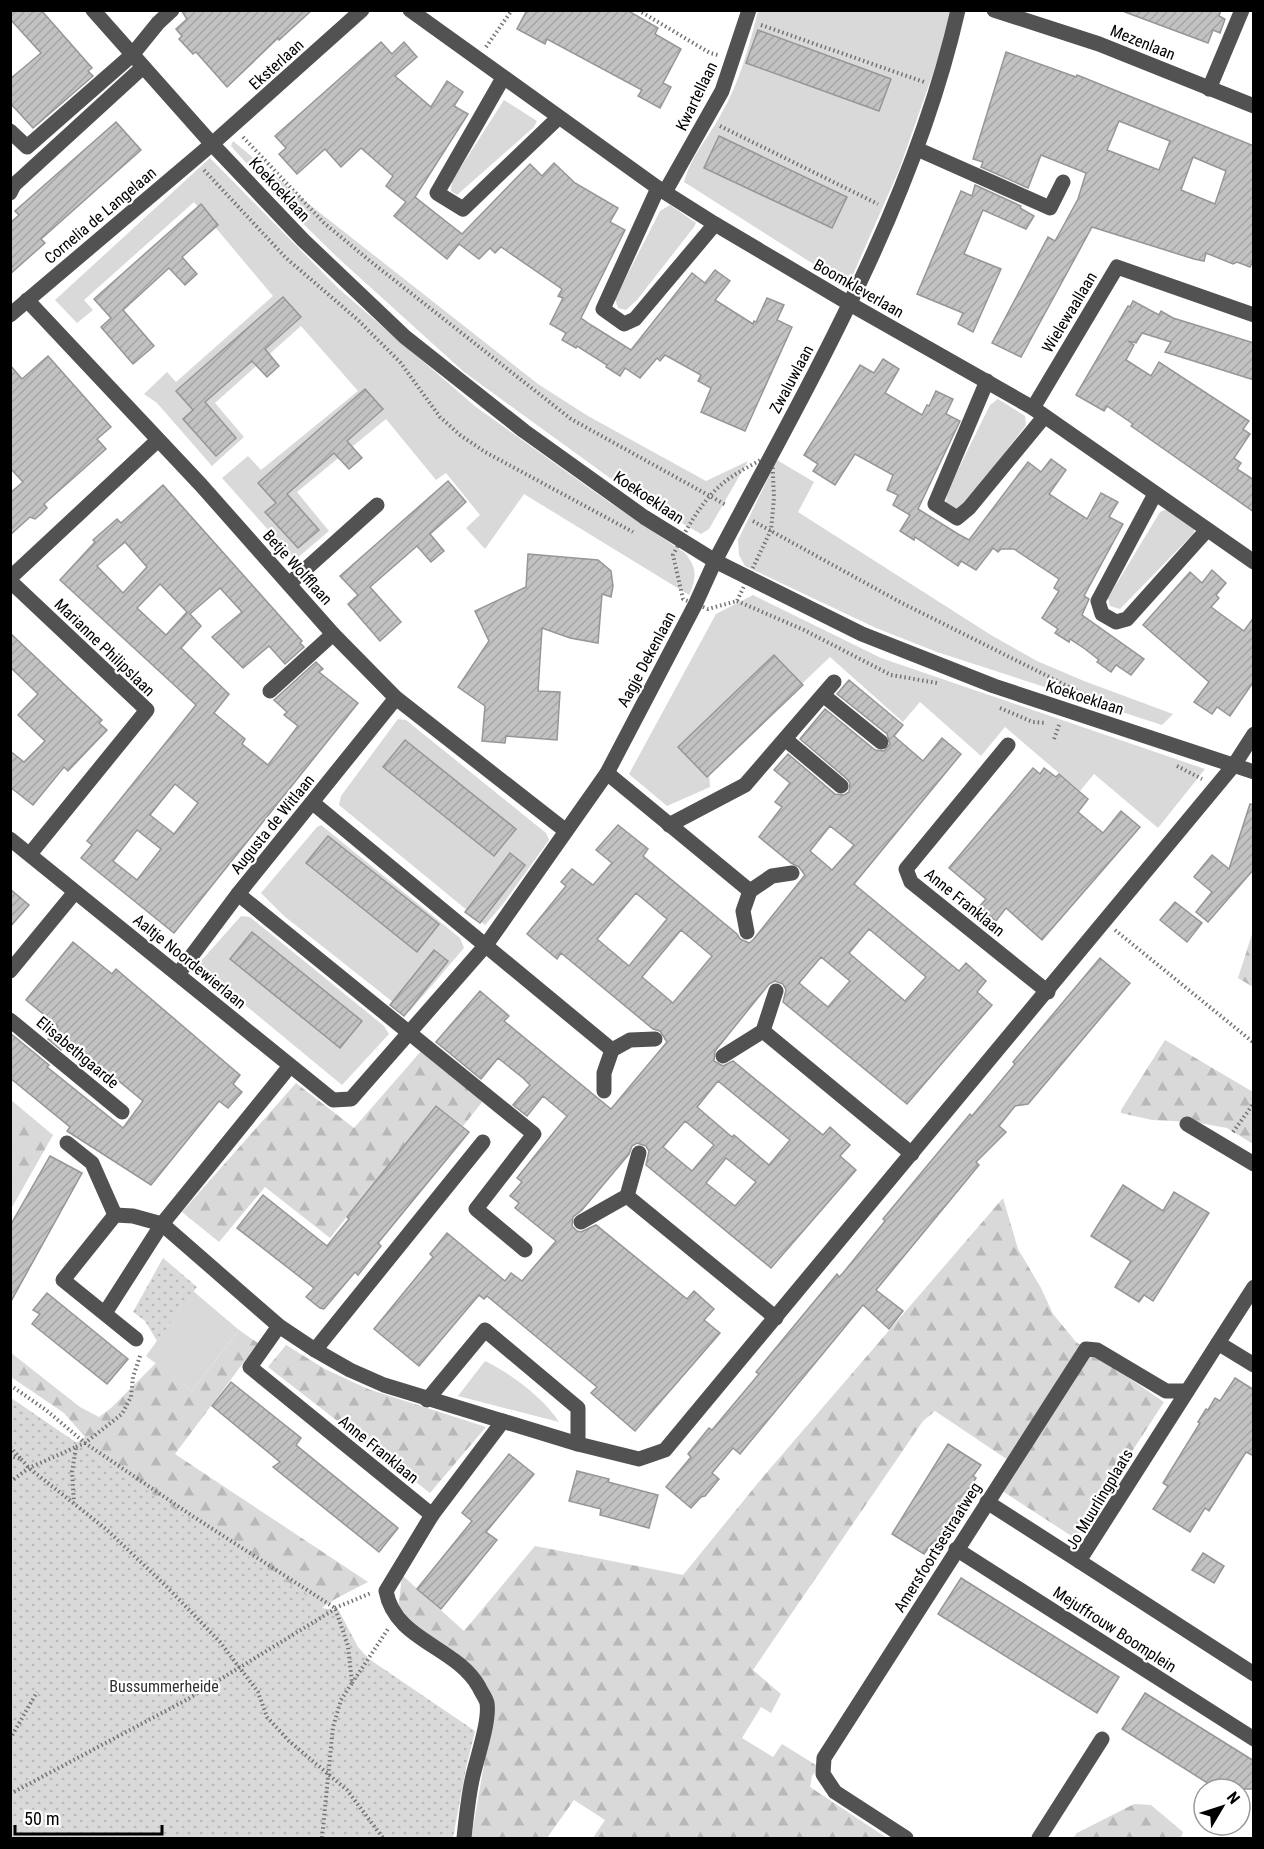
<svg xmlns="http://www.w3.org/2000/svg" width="1264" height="1849" font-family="'Roboto Condensed',sans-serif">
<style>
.grass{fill:#d9d9d9}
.forest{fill:url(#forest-firs)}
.park{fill:url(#park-dots)}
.building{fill:url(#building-hatch);stroke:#969696;stroke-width:1.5;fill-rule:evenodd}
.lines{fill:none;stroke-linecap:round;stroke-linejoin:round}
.path{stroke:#747474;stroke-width:4;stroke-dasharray:1.5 3;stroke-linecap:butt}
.minor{stroke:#525252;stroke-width:15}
.labels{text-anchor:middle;stroke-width:4.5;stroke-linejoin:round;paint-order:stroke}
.street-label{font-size:16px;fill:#000;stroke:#fff}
.park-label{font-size:16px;fill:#303030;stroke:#fff}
</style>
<defs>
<pattern id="forest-firs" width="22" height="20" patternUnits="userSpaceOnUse" patternTransform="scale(1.5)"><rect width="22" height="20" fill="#d9d9d9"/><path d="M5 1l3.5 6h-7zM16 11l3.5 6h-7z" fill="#b8b8b8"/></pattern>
<pattern id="park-dots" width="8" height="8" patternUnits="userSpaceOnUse" patternTransform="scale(1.5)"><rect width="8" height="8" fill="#d9d9d9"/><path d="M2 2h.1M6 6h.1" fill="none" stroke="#b8b8b8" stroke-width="1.8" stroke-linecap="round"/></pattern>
<pattern id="building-hatch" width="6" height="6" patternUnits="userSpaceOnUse" patternTransform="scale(1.5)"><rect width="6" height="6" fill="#c2c2c2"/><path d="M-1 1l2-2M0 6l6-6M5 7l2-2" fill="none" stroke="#a5a5a5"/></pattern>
</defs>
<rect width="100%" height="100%" fill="#fff"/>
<g class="grass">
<path d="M 758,11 L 952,11 L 944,42 L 899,170 L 848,286 L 684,182 C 690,158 708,138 720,116 C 739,84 749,47 758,11 Z"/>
<polygon points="504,100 537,121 534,127 457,195 451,191 452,181"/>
<polygon points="233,141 310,205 538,384 588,416 706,481 748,461 709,529 701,534 632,494 464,372 337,257 283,204 231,146"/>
<path d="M 210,158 L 339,289 L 476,407 L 606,500 L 685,553 C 697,568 697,577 689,595 L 524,494 L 485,549 L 466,528 L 480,515 L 446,473 L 436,480 L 386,419 L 297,492 L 329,531 L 295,560 L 222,478 L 248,456 L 261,470 L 358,391 L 301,326 L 215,403 L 244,437 L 212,466 L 157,403 L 144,394 L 167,372 L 176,382 L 273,296 L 194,202 L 84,300 L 93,310 L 77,323 L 55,300 Z"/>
<polygon points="670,205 696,223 694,227 637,300 626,310 618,308 615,299 660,211"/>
<polygon points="998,399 1025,416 1026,425 969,500 962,507 952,511 945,506 948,490 990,405"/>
<polygon points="777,460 814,482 798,512 991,635 1037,661 1084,681 1173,714 1162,725 937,652 876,628 745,566 739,555 738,540"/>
<polygon points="1167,509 1195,529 1193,534 1120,609 1110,606 1108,598 1160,512"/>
<polygon points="753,595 881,658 1205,769 1158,828 1094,774 1080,791 1005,727 981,756 920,702 903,722 830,657 709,772 710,787 667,806 629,774 716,614"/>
<polygon points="398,719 406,720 546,833 549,840 503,904 485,925 339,805 341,796"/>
<polygon points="321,825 460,938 464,948 409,1012 403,1010 284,916 261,893 317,827"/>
<polygon points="241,916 250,917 384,1026 389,1034 342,1085 199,967 201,961"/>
<polygon points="193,1291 239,1330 192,1391 146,1356"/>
<path d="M 485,1361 C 510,1373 544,1398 559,1422 L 458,1396 Z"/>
</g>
<g class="forest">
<polygon points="1253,931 1253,987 1238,978"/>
<polygon points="1165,1040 1253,1092 1253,1144 1227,1128 1194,1122 1152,1120 1121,1113 1121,1110"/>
<polygon points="422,1050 483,1101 463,1126 436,1105 330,1238 265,1187 219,1242 182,1212 296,1083 354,1128"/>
<polygon points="11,1100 53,1135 11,1209"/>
<polygon points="1003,1198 1018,1249 1041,1288 1053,1314 1076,1342 1164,1402 1078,1535 1073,1537 993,1485 1008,1460 935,1411 923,1421 753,1670 781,1694 771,1713 761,1707 742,1738 773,1757 782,1744 819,1767 812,1776 810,1787 887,1838 593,1838 605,1820 574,1800 547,1838 471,1838 494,1709 486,1684 456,1652 410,1624 398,1611 402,1575 464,1631 535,1546 683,1575 762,1478"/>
<polygon points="239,1330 258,1343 175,1454 368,1582 337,1598 211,1680 11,1398 76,1443 85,1437 64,1413 11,1377 10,1352 80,1407 99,1417 111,1408 156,1363 192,1391"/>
<polygon points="286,1345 325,1369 368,1389 486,1427 430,1493 268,1367"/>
<polygon points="1134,1804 1151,1805 1183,1832 1181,1838 1073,1838 1077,1833"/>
</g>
<g class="park">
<polygon points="163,1258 197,1287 157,1341 145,1321 133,1312"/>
<polygon points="11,1398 177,1511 294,1586 322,1608 339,1611 358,1647 369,1659 475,1731 466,1768 453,1838 11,1838"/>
</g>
<g class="building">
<polygon points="10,10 41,10 92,68 88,71 93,76 33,128 10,103 10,79 41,53 10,19"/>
<polygon points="181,10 312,10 279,40 278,38 227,87 196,52 193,54 179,39 182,36 176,29 187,19"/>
<polygon points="527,10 627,10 658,28 655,34 681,49 663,83 671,87 660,108 638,96 642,90 547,39 545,44 517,29"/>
<polygon points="1126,10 1221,10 1219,16 1225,19 1220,33 1213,30 1208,43 1125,12"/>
<polygon points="758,30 891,79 879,111 746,63"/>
<polygon points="381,42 392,54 404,42 417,57 395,76 431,107 447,81 463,92 454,106 468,114 415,197 462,234 530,164 542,176 554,163 575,183 618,208 610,222 625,230 581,318 591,325 631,350 692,273 705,283 715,270 730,281 715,300 753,324 754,321 756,322 767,298 784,305 777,320 792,327 745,431 701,412 711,388 698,381 701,375 665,355 660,361 657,358 640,378 625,368 620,376 606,367 607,365 577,346 576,348 562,340 566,333 550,324 563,298 558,296 562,289 501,247 495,253 490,248 479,259 459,244 447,259 394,216 406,202 386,186 393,176 361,148 341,167 325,149 297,174 279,154 286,148 275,136"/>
<path d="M 1006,52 L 1076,77 L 1077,75 L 1254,146 L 1254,259 L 1250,267 L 1237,262 L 1233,264 L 1206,253 L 1204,261 L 1194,259 L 1092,227 L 1021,357 L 992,343 L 1048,237 L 1055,241 L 1060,232 L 1078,199 L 1086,173 L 1041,155 L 1028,188 L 981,167 L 983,162 L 973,159 ZM 1119,121 L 1170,141 L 1159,170 L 1107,150 ZM 1193,157 L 1226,171 L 1215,204 L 1181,190 Z"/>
<polygon points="116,122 141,150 41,239 45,243 10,274 10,223 19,215 15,211"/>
<polygon points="719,136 847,197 832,228 704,168"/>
<polygon points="975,185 1021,206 1020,208 1034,216 1026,229 983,210 964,254 1001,269 973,332 958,324 963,313 917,294 961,191 972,196"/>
<polygon points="201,204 218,225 182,257 197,274 185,285 169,268 123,310 154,346 133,364 101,327 111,318 94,299"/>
<polygon points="283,297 301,317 265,349 279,366 267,377 252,361 205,402 236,438 216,456 183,419 193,410 176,391"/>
<polygon points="1133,301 1159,315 1161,311 1173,318 1254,343 1254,380 1165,352 1171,342 1142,333 1136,343 1128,341 1134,345 1126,360 1151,376 1159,362 1249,421 1243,429 1250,434 1234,458 1241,463 1237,469 1254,480 1254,512 1131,426 1133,424 1107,406 1104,411 1076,395 1128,306 1130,307"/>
<polygon points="48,356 111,427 97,439 106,449 44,504 47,508 41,514 35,519 30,517 10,535 10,493 23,482 10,468 10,365 22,379"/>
<polygon points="883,359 899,369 885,393 922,415 927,405 929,406 936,391 953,399 946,414 960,421 918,509 958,534 969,540 1028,462 1041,472 1051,459 1066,470 1049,494 1087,519 1101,493 1118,502 1109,517 1123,524 1084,596 1089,599 1082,615 1144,659 1131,675 1116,665 1111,672 1097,662 1099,660 1085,649 1070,639 1069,642 1055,633 1058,629 1042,618 1059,591 1054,588 1059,579 1014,549 1001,549 998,552 993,548 976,570 961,561 958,566 915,537 914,540 900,531 910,515 893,505 898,495 887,490 893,475 855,454 835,485 813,471 818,464 804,455 860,365 874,373"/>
<polygon points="365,389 383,409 347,441 362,458 349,469 334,453 287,494 319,530 298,548 265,512 276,503 258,483"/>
<polygon points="448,481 466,502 430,534 444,551 431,562 417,546 370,587 401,622 380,641 348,604 358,595 340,576"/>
<path d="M 163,485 L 302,641 L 300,643 L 304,647 L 285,664 L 269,646 L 243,668 L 212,637 L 242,612 L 220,588 L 190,614 L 201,626 L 181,648 L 229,694 L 214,713 L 245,739 L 242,744 L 268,765 L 298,726 L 284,715 L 287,712 L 274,700 L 316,662 L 323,669 L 319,672 L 358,703 L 174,933 L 81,858 L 92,845 L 87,841 L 196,705 L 60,580 L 95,542 L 93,540 L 117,519 L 121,523 ZM 125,542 L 147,567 L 123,593 L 97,566 ZM 160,584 L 187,612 L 166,635 L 137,608 ZM 175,784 L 198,803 L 174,834 L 150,815 ZM 137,830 L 161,849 L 137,880 L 113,861 Z"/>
<polygon points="528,554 598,560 611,571 613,586 611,597 602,594 598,643 570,638 542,628 538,691 560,692 557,740 506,736 505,743 482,741 485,706 458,687 489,641 475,611 526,587"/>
<polygon points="1212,570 1226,583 1216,595 1219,598 1211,607 1244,631 1254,617 1254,681 1230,716 1217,707 1212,714 1194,702 1209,682 1143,625 1190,572 1202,583"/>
<polygon points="10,633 102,720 99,723 107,730 68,771 64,767 33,805 10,787 10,751 24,762 45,741 18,715 38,694 10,667"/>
<polygon points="774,655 803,685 707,777 678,747"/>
<path d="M 849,680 L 903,725 L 894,736 L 923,761 L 942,738 L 961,754 L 854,884 L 959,971 L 966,963 L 986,981 L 977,992 L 992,1005 L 907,1104 L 783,1002 L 786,990 L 783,984 L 775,981 L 769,984 L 715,1051 L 714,1061 L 723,1066 L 733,1061 L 823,1135 L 830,1127 L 850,1145 L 840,1156 L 856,1170 L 771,1268 L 646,1165 L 649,1151 L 646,1146 L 637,1143 L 632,1146 L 629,1154 L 582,1210 L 573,1217 L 572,1226 L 577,1231 L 581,1232 L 596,1225 L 687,1299 L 694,1291 L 714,1309 L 704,1320 L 720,1333 L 635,1431 L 591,1393 L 597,1387 L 487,1296 L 484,1299 L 479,1295 L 419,1366 L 374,1329 L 433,1257 L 430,1254 L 447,1233 L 505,1281 L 511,1273 L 522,1281 L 556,1241 L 515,1208 L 519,1203 L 510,1196 L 522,1182 L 517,1178 L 567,1116 L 543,1096 L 527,1116 L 513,1105 L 530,1085 L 523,1078 L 498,1058 L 481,1079 L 436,1042 L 480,991 L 509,1016 L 504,1021 L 611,1109 L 667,1042 L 660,1031 L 653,1029 L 561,953 L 557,959 L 527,934 L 566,886 L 561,882 L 572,869 L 593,885 L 612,863 L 596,850 L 618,825 L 648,849 L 643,856 L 737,934 L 740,939 L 749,943 L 753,940 L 805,875 L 799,867 L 791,863 L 759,837 L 782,807 L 775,802 L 790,783 L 774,770 L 788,754 L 835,794 L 844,795 L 849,792 L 850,783 L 847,779 L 800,739 L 825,709 L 875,750 L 884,751 L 890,744 L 887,734 L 837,694 ZM 830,826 L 854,845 L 832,870 L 810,851 ZM 636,893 L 667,919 L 629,966 L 597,939 ZM 869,929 L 926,977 L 905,1001 L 849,953 ZM 681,930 L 712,956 L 673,1003 L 642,977 ZM 821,957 L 850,981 L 828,1007 L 799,983 ZM 718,1081 L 790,1140 L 769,1165 L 734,1135 L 732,1137 L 697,1107 ZM 685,1121 L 714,1145 L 692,1171 L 663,1147 ZM 726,1158 L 756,1182 L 735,1206 L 706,1183 Z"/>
<polygon points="405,740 516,829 494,856 383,767"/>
<polygon points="1033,768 1040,774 1044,768 1056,777 1059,774 1088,799 1078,812 1103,833 1121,811 1140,827 1042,940 1006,908 996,921 979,907 986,899 949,868"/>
<polygon points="1250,804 1254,805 1254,869 1208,922 1196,912 1212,892 1194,877 1212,855 1229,869"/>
<polygon points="328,836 439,924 417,952 306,863"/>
<polygon points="510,853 525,865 480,923 465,912"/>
<polygon points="10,889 29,905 10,927"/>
<polygon points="1175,902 1202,923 1187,942 1160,920"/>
<polygon points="252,932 362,1021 340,1048 230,959"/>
<polygon points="73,942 112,974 116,969 240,1075 233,1084 242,1092 228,1108 219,1101 151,1185 67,1131 70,1127 10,1078 10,1033 49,1065 47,1067 123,1128 143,1101 69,1040 61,1050 48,1039 58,1026 26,1000"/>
<polygon points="434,950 448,961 404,1016 390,1005"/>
<polygon points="1100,958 1130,983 1028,1104 1015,1106 999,1126 1006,1132 976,1162 979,1165 876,1290 903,1311 889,1329 863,1305 740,1454 733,1448 712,1473 719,1479 705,1496 701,1497 691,1508 666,1487 691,1457 688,1454 709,1428 712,1430 759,1374 756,1372 837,1274 839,1277 843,1273 885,1221 883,1219 970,1114 972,1116 1015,1064 1013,1062"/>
<polygon points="436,1106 469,1132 378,1243 381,1246 358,1275 355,1272 324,1309 320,1308 306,1297 314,1288 237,1228 263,1195 327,1246 349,1219 347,1217"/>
<polygon points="50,1156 82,1173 10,1303 10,1226"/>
<polygon points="1123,1185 1163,1211 1174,1192 1209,1213 1153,1301 1144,1295 1139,1302 1115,1287 1131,1261 1091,1236"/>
<polygon points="47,1293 128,1359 107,1384 32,1324 40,1314 33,1310"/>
<polygon points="1235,1378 1254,1390 1254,1456 1246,1452 1209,1511 1205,1508 1190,1532 1153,1509 1168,1486 1163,1483 1200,1423 1198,1422 1206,1409 1208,1410 1215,1398 1220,1401"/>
<polygon points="231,1382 301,1438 296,1445 398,1528 379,1552 273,1467 280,1462 212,1406"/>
<polygon points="948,1444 981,1465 973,1476 976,1478 934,1544 932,1543 924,1554 892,1534"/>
<polygon points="509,1454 534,1474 486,1532 497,1540 441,1609 417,1589 472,1521 462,1513"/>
<polygon points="577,1471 609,1479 608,1482 658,1495 649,1528 600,1515 601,1509 569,1501"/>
<polygon points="1203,1553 1224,1566 1214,1583 1192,1570"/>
<polygon points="961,1578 1119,1677 1097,1713 938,1614"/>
<polygon points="1145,1693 1254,1761 1254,1789 1217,1789 1122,1729"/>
</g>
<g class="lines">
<g class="path">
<polyline points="638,10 710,53 718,55"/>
<polyline points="761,25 924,82"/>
<polyline points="486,47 512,10"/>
<polyline points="720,126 878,204"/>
<polyline points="243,137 324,223 370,261 571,419 726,505"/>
<polyline points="204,170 286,258 358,320 400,362 440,417 460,435 485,452 633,532"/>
<path d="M 772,454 L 774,498 L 771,530 L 737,601 L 708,609 L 683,599 L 673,555 C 687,528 702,499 727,480 C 741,470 757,462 772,454 Z"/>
<polyline points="753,521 900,602 1097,701"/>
<polyline points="737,601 804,630 891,675 937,683"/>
<polyline points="1000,708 1033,722 1046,723"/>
<polyline points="1054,739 1059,725"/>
<polyline points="1177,766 1202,779"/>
<polyline points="1115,930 1254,1043"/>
<polyline points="1233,1132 1254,1103"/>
<polyline points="10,1385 46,1410 85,1443 194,1517 335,1608 348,1646 352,1683 341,1700 333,1727 322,1838"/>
<polyline points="10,1447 21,1459 10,1456"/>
<polyline points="76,1447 85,1443 122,1414 131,1397 133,1377 141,1353"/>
<polyline points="21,1459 29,1468 106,1529 167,1587 220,1642 258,1692 267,1717 289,1741 347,1790 383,1838"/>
<polyline points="10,1482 29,1468 76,1447 72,1472 74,1502"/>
<polyline points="335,1608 371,1593"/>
<polyline points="352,1683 388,1629"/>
<polyline points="10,1739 37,1692"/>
<polyline points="10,1794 188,1699 335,1609"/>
</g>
<g class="minor">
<polyline points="93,10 212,144 303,240 405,337 524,431 644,517 715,561 862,634 994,686 1254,772"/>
<polyline points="410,10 658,188 715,224 850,304 1033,408 1254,562"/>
<polyline points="994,10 1099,44 1254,106"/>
<polyline points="503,78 437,193 463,209 558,118"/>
<polyline points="1209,89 1242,10"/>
<polyline points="10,131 27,147 132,55 158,23 172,10"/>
<polyline points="917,149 1050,208 1063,182"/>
<polyline points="658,188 603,309 624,324 635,319 715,224"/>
<polyline points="665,192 722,91 749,10"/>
<polyline points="10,193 14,185 143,67"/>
<polyline points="27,300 201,485 333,634 396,698 566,831"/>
<polyline points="10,315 212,144 362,10"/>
<polyline points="987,381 935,504 957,518 969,508 1044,417"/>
<polyline points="1033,408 1117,267 1254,315"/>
<polyline points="1155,494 1098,601 1102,614 1116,622 1127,619 1207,530"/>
<polyline points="10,578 158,440"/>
<polyline points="10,581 147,710 30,854"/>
<polyline points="289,584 377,505"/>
<polyline points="270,691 333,634"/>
<polyline points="823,695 881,742"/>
<polyline points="785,739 841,786"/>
<polyline points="1008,745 906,869 911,882 1048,992"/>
<polyline points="607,773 750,891"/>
<polyline points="313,803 612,1050"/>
<polyline points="669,825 745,785 834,682"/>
<path d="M 10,839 L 333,1100 L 351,1099 L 486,945 L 607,773 L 695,605 L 715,561 C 808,384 913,208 958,10"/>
<polyline points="238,894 534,1134 476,1209 525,1250"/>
<polyline points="747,932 743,911 750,891 772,876 792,873"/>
<polyline points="10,971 75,892"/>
<polyline points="178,974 238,894 396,698"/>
<polyline points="10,1020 122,1112"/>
<polyline points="763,1031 912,1154"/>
<polyline points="723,1056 763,1031 776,991"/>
<polyline points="604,1091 604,1073 612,1050 630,1040 655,1039"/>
<polyline points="1187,1124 1254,1164"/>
<polyline points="67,1143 92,1163 115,1215"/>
<polyline points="627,1196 776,1318"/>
<polyline points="581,1222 627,1196 639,1153"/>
<polyline points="105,1313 162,1224 290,1066"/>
<polyline points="279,1326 250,1367 432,1515 503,1421"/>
<polyline points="136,1339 63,1280 115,1215 133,1216 162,1224 279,1326 315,1350 350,1370 384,1385 578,1444 639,1459 665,1450 1234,765 1254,734"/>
<polyline points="1218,1343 1254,1287"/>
<polyline points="315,1350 483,1142"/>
<polyline points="1254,1365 1218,1343 1079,1561 1254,1674"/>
<polyline points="427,1400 485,1330 578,1408 578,1444"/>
<polyline points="987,1502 1079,1561"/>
<path d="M 432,1515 L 386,1591 C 395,1641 456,1646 479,1687 C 481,1692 486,1698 487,1703 C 490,1722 476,1760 472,1780 C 468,1799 466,1819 464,1838"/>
<polyline points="956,1549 1254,1739"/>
<polyline points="906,1838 835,1792 823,1774 824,1758 1086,1349 1097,1350 1166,1391 1187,1391"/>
<polyline points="1039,1838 1102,1739"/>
</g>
</g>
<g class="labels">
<g class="street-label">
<text transform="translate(1143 42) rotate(22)" y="6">Mezenlaan</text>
<text transform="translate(276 64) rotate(-42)" y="6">Eksterlaan</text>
<text transform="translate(696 96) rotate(-64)" y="6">Kwartellaan</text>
<text transform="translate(280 189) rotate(47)" y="6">Koekoeklaan</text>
<text transform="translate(100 215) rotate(-40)" y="6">Cornelia de Langelaan</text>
<text transform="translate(859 288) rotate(30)" y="6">Boomkleverlaan</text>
<text transform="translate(1069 312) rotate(-59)" y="6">Wielewaallaan</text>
<text transform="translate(791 379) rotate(-62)" y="6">Zwaluwlaan</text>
<text transform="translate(649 497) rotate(34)" y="6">Koekoeklaan</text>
<text transform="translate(298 567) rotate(48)" y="6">Betje Wolfflaan</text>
<text transform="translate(105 647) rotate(44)" y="6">Marianne Philipslaan</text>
<text transform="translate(646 659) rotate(-62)" y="6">Aagje Dekenlaan</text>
<text transform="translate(1085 697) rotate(18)" y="6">Koekoeklaan</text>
<text transform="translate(272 824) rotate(-51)" y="6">Augusta de Witlaan</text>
<text transform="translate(965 902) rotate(39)" y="6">Anne Franklaan</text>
<text transform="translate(190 961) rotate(39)" y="6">Aaltje Noordewierlaan</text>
<text transform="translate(78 1052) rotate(40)" y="6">Elisabethgaarde</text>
<text transform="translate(379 1449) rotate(39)" y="6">Anne Franklaan</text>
<text transform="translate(1099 1499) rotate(-59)" y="6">Jo Muurlingplaats</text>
<text transform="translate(937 1547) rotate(-58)" y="6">Amersfoortsestraatweg</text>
<text transform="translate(1115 1629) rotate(33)" y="6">Mejuffrouw Boomplein</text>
</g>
<g class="park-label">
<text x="164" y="1692">Bussummerheide</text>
</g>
</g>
<rect width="1264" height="1849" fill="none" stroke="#000000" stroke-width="24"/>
<g transform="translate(1222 1807) rotate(51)"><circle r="28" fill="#ffffff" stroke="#999999" stroke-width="1.5"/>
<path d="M0-4.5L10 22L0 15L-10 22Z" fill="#000000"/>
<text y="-9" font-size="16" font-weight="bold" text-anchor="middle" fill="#000000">N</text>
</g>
<path d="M15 1825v9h147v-9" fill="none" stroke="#000000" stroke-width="3"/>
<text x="24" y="1825" font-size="18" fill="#000000" stroke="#ffffff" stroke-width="4.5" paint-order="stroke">50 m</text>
</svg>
